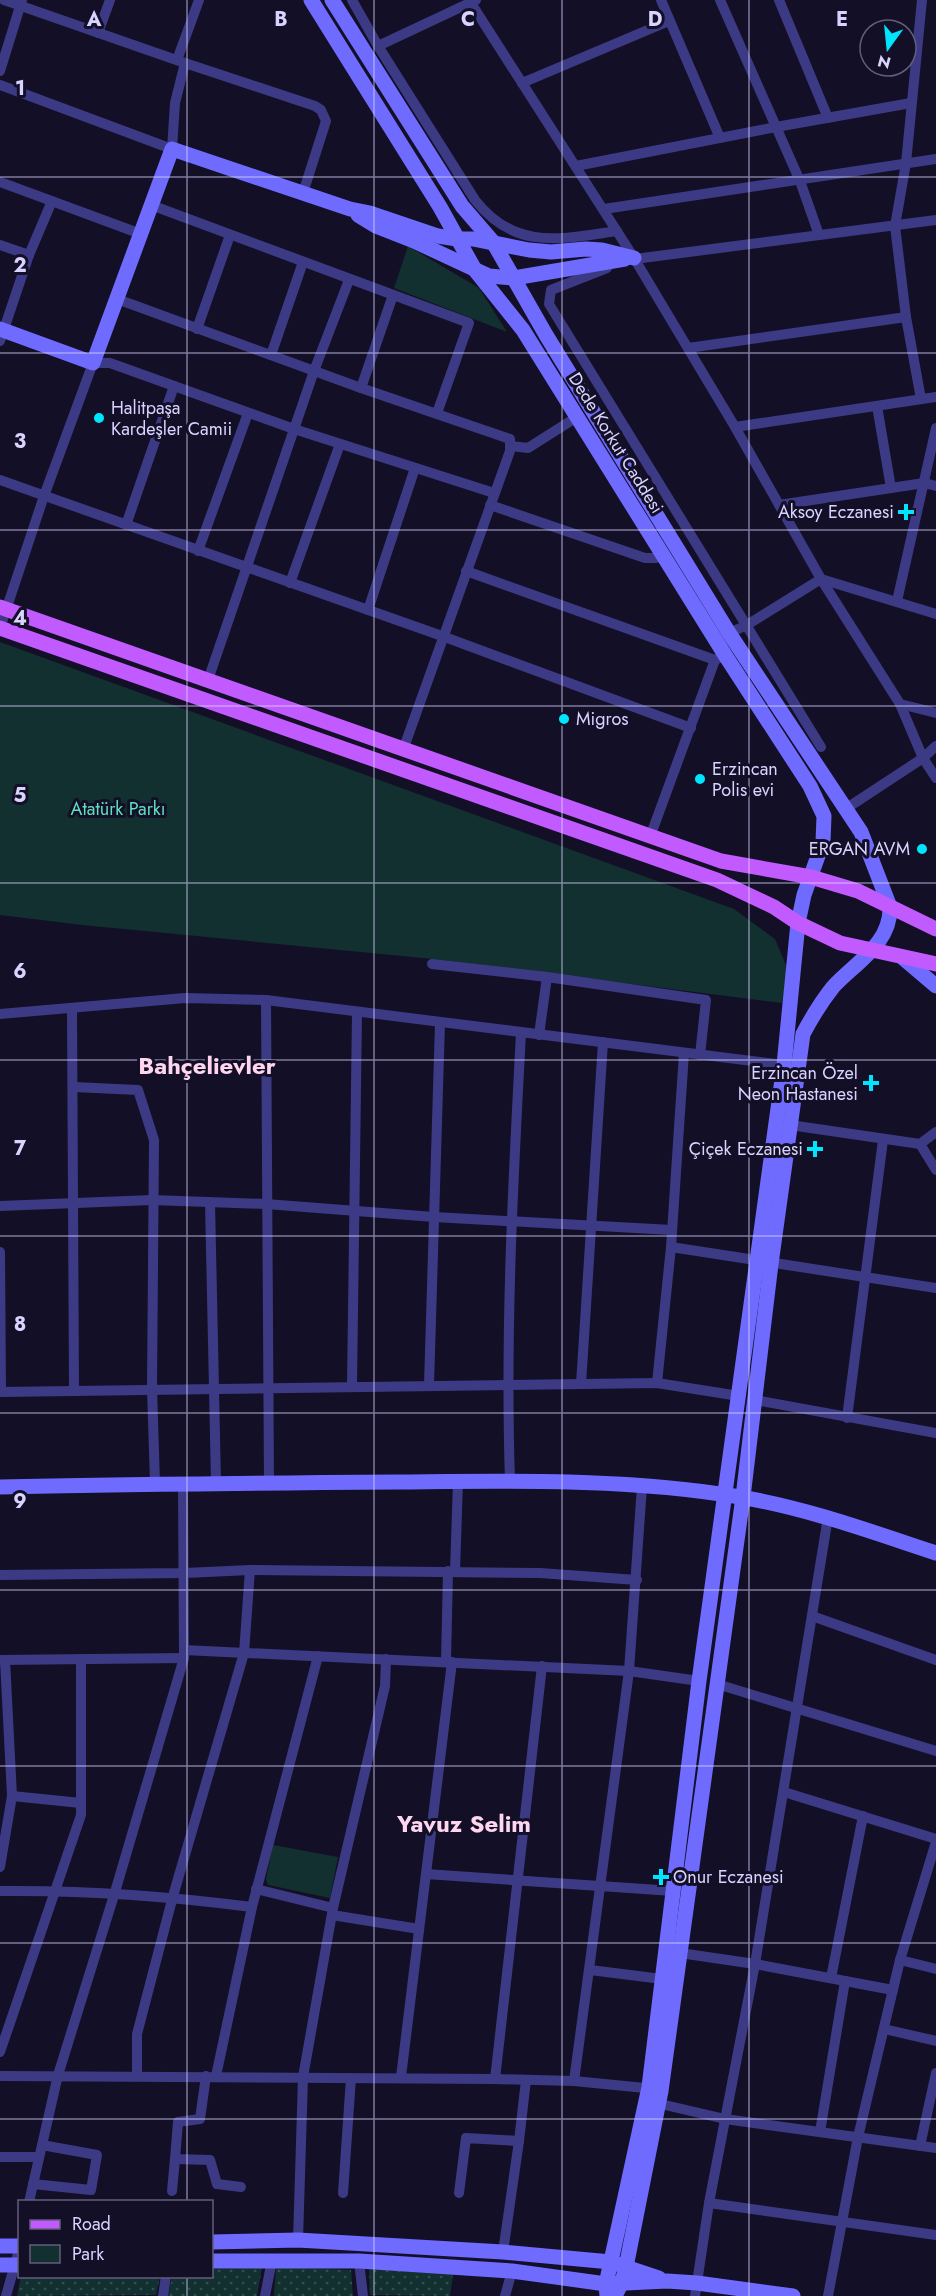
<svg xmlns="http://www.w3.org/2000/svg" width="936" height="2296" font-family="Jost,sans-serif">
<style>
.grass{fill:url(#grass-dots)}
.park{fill:#12302f}
.lines{fill:none;stroke-linecap:round;stroke-linejoin:round}
.street{stroke:#3d3a85;stroke-width:10}
.secondary{stroke:#6f6bff;stroke-width:15}
.primary{stroke:#c25bff;stroke-width:15}
.grid{fill:none;stroke:#d9d4ff;stroke-width:1.5;stroke-opacity:0.55}
.poi-dot{fill:#00e5ff;stroke:#130f26;stroke-width:2}
.labels{text-anchor:middle;stroke-width:6;stroke-linejoin:round;paint-order:stroke}
.poi-label{font-size:18px;fill:#d9d4ff;stroke:#130f26;text-anchor:start}
.street-label{font-size:18px;fill:#d9d4ff;stroke:#130f26}
.park-label{font-size:18px;fill:#5fe0c0;stroke:#130f26}
.district-label{font-size:24px;font-weight:bold;fill:#ffd6f0;stroke:#130f26}
.grid-label{font-size:20px;text-anchor:middle;font-weight:bold;fill:#d9d4ff;stroke:#130f26;stroke-width:6;stroke-linejoin:round;paint-order:stroke}
</style>
<defs>
<pattern id="grass-dots" width="8" height="8" patternUnits="userSpaceOnUse" patternTransform="scale(1.5)"><rect width="8" height="8" fill="#12302f"/><path d="M2 2h.1M6 6h.1" fill="none" stroke="#344d4e" stroke-width="1.8" stroke-linecap="round"/></pattern>
</defs>
<rect width="100%" height="100%" fill="#130f26"/>
<g class="grass">
<polygon points="276,2267 351,2270 353,2296 274,2296"/>
<polygon points="262,2268 257,2296 168,2296 172,2277 212,2276 212,2269"/>
<polygon points="369,2269 453,2274 450,2296 370,2295"/>
<polygon points="21,2276 160,2276 160,2277 156,2295 17,2296"/>
</g>
<g class="park">
<polygon points="408,246 479,288 507,332 394,288"/>
<polygon points="0,642 734,909 775,939 788,970 782,1003 433,959 82,925 0,915"/>
<polygon points="273,1845 338,1857 330,1898 268,1885 266,1879"/>
</g>
<g class="lines">
<g class="street">
<path d="M 352,0 L 378,46 L 475,200 C 515,251 561,239 617,231"/>
<polyline points="469,0 634,258 735,427 821,579 900,704 923,758 936,778"/>
<polyline points="661,0 720,138"/>
<polyline points="720,0 800,181 819,235"/>
<polyline points="779,0 828,118"/>
<polyline points="98,33 110,0"/>
<polyline points="378,46 476,0"/>
<polyline points="177,60 199,0"/>
<polyline points="185,63 315,106 321,110 326,121 303,193"/>
<polyline points="0,71 22,0"/>
<polyline points="522,83 669,21"/>
<polyline points="0,85 172,149 175,103 185,63 4,0"/>
<polyline points="576,166 776,127 911,103"/>
<polyline points="0,182 141,234"/>
<polyline points="151,205 469,323 437,413"/>
<polyline points="604,209 936,159"/>
<polyline points="0,245 29,255"/>
<polyline points="627,260 936,220"/>
<polyline points="607,268 551,290 549,304 821,747"/>
<polyline points="117,299 361,388 510,439 510,451 403,750"/>
<polyline points="197,329 230,235"/>
<polyline points="0,341 29,255 52,201"/>
<polyline points="688,348 906,317"/>
<polyline points="271,355 303,262"/>
<polyline points="361,388 393,295"/>
<polyline points="921,399 906,317 895,226 906,163 922,0"/>
<polyline points="877,406 891,488"/>
<polyline points="735,427 936,397"/>
<polyline points="511,446 528,448 577,417"/>
<polyline points="0,480 442,636 691,728"/>
<polyline points="490,505 645,558 656,558 663,554"/>
<polyline points="779,505 924,483 936,486"/>
<polyline points="126,525 174,386"/>
<polyline points="198,551 248,413"/>
<polyline points="466,571 715,660"/>
<polyline points="290,583 340,444"/>
<polyline points="897,601 936,428"/>
<polyline points="368,610 415,468"/>
<polyline points="0,628 44,496 93,363 110,363 294,429 494,493"/>
<polyline points="729,633 747,625 821,579 936,614"/>
<polyline points="208,680 314,371 349,280"/>
<polyline points="900,704 936,713"/>
<polyline points="847,808 923,758 936,746"/>
<polyline points="650,837 715,660 719,658"/>
<polyline points="432,964 547,977 706,1000 700,1055"/>
<polyline points="266,1000 269,1483"/>
<polyline points="72,1008 74,1391"/>
<polyline points="0,1014 185,998 266,1000 784,1065"/>
<polyline points="539,1035 547,977"/>
<polyline points="74,1087 138,1090 154,1140 152,1388 155,1483"/>
<polyline points="790,1125 920,1144 936,1132"/>
<polyline points="920,1144 936,1170"/>
<polyline points="210,1202 216,1483"/>
<polyline points="0,1206 152,1200 266,1204 434,1217 672,1230"/>
<polyline points="671,1247 936,1288"/>
<polyline points="0,1252 1,1392"/>
<polyline points="657,1383 671,1247 684,1053"/>
<polyline points="581,1384 603,1042"/>
<polyline points="429,1385 440,1023"/>
<polyline points="352,1386 357,1012"/>
<polyline points="0,1392 657,1383 739,1396"/>
<polyline points="755,1400 936,1433"/>
<polyline points="847,1418 883,1140"/>
<path d="M 510,1481 C 505,1331 513,1182 521,1033"/>
<polyline points="455,1572 458,1481"/>
<polyline points="0,1575 185,1573 250,1570 540,1573 637,1580"/>
<polyline points="812,1616 936,1660"/>
<polyline points="184,1650 629,1671 699,1681"/>
<polyline points="0,1660 184,1658"/>
<polyline points="446,1661 448,1571"/>
<polyline points="717,1684 936,1751"/>
<polyline points="784,1792 936,1839"/>
<polyline points="12,1796 81,1803"/>
<polyline points="0,1867 12,1796 5,1660"/>
<polyline points="426,1874 673,1891"/>
<polyline points="256,1889 333,1908"/>
<path d="M 0,1891 C 85,1890 168,1896 252,1907"/>
<polyline points="332,1915 419,1929"/>
<polyline points="680,1953 755,1964 893,1990"/>
<polyline points="900,1960 936,1969"/>
<polyline points="590,1970 662,1979"/>
<polyline points="831,1978 863,1816"/>
<polyline points="884,2029 936,2041"/>
<polyline points="0,2052 81,1815 81,1659"/>
<polyline points="0,2076 495,2079 574,2081 655,2089"/>
<polyline points="137,2076 137,2034 173,1896 244,1653 250,1570"/>
<polyline points="206,2076 200,2119 178,2122 175,2159 210,2160 217,2184 241,2187"/>
<polyline points="216,2076 252,1907 318,1656"/>
<polyline points="401,2077 452,1662"/>
<polyline points="495,2079 542,1666"/>
<polyline points="574,2081 629,1671 642,1486"/>
<polyline points="652,2102 725,2119 936,2148"/>
<polyline points="820,2132 845,1981"/>
<polyline points="920,2146 936,2073"/>
<polyline points="0,2157 39,2157"/>
<polyline points="33,2184 91,2190 97,2155 42,2145"/>
<polyline points="172,2191 175,2159"/>
<polyline points="343,2193 351,2078"/>
<polyline points="459,2193 466,2138 519,2141"/>
<polyline points="29,2202 58,2075 115,1892 184,1658 183,1483"/>
<polyline points="709,2203 936,2235"/>
<polyline points="298,2240 303,2077 333,1908 385,1686 386,1659"/>
<polyline points="503,2252 519,2141 526,2080"/>
<polyline points="359,2261 363,2296"/>
<polyline points="6,2296 20,2246"/>
<polyline points="163,2296 166,2276"/>
<polyline points="265,2296 272,2260"/>
<polyline points="505,2296 512,2271"/>
<polyline points="695,2296 709,2203 755,1964 828,1517"/>
<polyline points="828,2296 858,2137 900,1960 936,1842"/>
</g>
<g class="secondary">
<polyline points="311,0 440,207 475,270 523,330 725,655 810,786 824,816 823,842 804,895 798,923 784,1065 699,1681 649,2087 606,2284 607,2296"/>
<path d="M 332,0 L 462,206 L 493,242 L 546,335 L 729,633 L 861,832 L 890,907 C 891,944 855,963 833,987 C 821,1002 812,1017 803,1034 L 771,1264 L 743,1497 L 661,2091 L 626,2267 L 622,2282 L 615,2296"/>
<polyline points="358,215 376,226 414,241 489,276 514,278 625,259"/>
<polyline points="0,329 93,363 172,149 350,209 370,213 438,236 457,239 473,239 529,250 551,252 586,249 602,250 634,258"/>
<polyline points="903,958 936,986"/>
<path d="M 0,1487 C 133,1484 266,1483 399,1482 C 511,1481 629,1478 740,1497 C 807,1508 872,1532 936,1553"/>
<polyline points="212,2242 298,2240 503,2252 611,2262 659,2278"/>
<polyline points="0,2246 20,2246"/>
<polyline points="212,2261 359,2261 512,2271 606,2284 667,2281 697,2283 793,2296"/>
<polyline points="0,2265 20,2265"/>
</g>
<g class="primary">
<polyline points="0,607 721,861 811,877 858,891 936,929"/>
<polyline points="0,628 717,880 774,907 798,923 840,943 936,964"/>
</g>
</g>
<path class="grid" d="M 187,0 L 187,2202M 374,0 L 374,2296M 562,0 L 562,2296M 749,0 L 749,2296M 0,177 L 936,177M 0,353 L 936,353M 0,530 L 936,530M 0,706 L 936,706M 0,883 L 936,883M 0,1060 L 936,1060M 0,1236 L 936,1236M 0,1413 L 936,1413M 0,1590 L 936,1590M 0,1766 L 936,1766M 0,1943 L 936,1943M 0,2119 L 936,2119M 187,2276 L 187,2296"/>
<g class="poi-dot">
<circle cx="99" cy="418" r="6"/>
<path d="M903 503h6v6h6v6h-6v6h-6v-6h-6v-6h6z"/>
<circle cx="564" cy="719" r="6"/>
<circle cx="700" cy="779" r="6"/>
<circle cx="922" cy="849" r="6"/>
<path d="M868 1074h6v6h6v6h-6v6h-6v-6h-6v-6h6z"/>
<path d="M812 1140h6v6h6v6h-6v6h-6v-6h-6v-6h6z"/>
<path d="M658 1868h6v6h6v6h-6v6h-6v-6h-6v-6h6z"/>
</g>
<g class="labels">
<g class="poi-label">
<text x="111" y="414">Halitpaşa<tspan x="111" dy="21">Kardeşler Camii</tspan></text>
<text x="894" y="518" text-anchor="end">Aksoy Eczanesi</text>
<text x="576" y="725">Migros</text>
<text x="712" y="775">Erzincan<tspan x="712" dy="21">Polis evi</tspan></text>
<text x="910" y="855" text-anchor="end">ERGAN AVM</text>
<text x="858" y="1079" text-anchor="end">Erzincan Özel<tspan x="858" dy="21">Neon Hastanesi</tspan></text>
<text x="803" y="1155" text-anchor="end">Çiçek Eczanesi</text>
<text x="673" y="1883">Onur Eczanesi</text>
</g>
<g class="street-label">
<text transform="translate(616 443) rotate(58)" y="6">Dede Korkut Caddesi</text>
</g>
<g class="park-label">
<text x="118" y="815">Atatürk Parkı</text>
</g>
<g class="district-label">
<text x="207" y="1074">Bahçelievler</text>
<text x="464" y="1832">Yavuz Selim</text>
</g>
</g>
<g class="grid-label">
<text x="94" y="26">A</text>
<text x="281" y="26">B</text>
<text x="468" y="26">C</text>
<text x="655" y="26">D</text>
<text x="842" y="26">E</text>
<text x="20" y="95">1</text>
<text x="20" y="272">2</text>
<text x="20" y="448">3</text>
<text x="20" y="625">4</text>
<text x="20" y="802">5</text>
<text x="20" y="978">6</text>
<text x="20" y="1155">7</text>
<text x="20" y="1331">8</text>
<text x="20" y="1508">9</text>
</g>
<rect x="18" y="2200" width="195" height="78" fill="#130f26" stroke="#625e7d" stroke-width="1.5"/>
<rect x="30" y="2220" width="30" height="9" fill="#c25bff" stroke="#625e7d" stroke-width="1.5"/>
<text x="72" y="2230" font-size="18" fill="#d9d4ff">Road</text>
<rect x="30" y="2245" width="30" height="18" fill="#12302f" stroke="#625e7d" stroke-width="1.5"/>
<text x="72" y="2260" font-size="18" fill="#d9d4ff">Park</text>
<g transform="translate(888 48) rotate(195)"><circle r="28" fill="#130f26" stroke="#625e7d" stroke-width="1.5"/>
<path d="M0-4.5L10 22L0 15L-10 22Z" fill="#00e5ff"/>
<text y="-9" font-size="16" font-weight="bold" text-anchor="middle" fill="#d9d4ff">N</text>
</g>
</svg>
